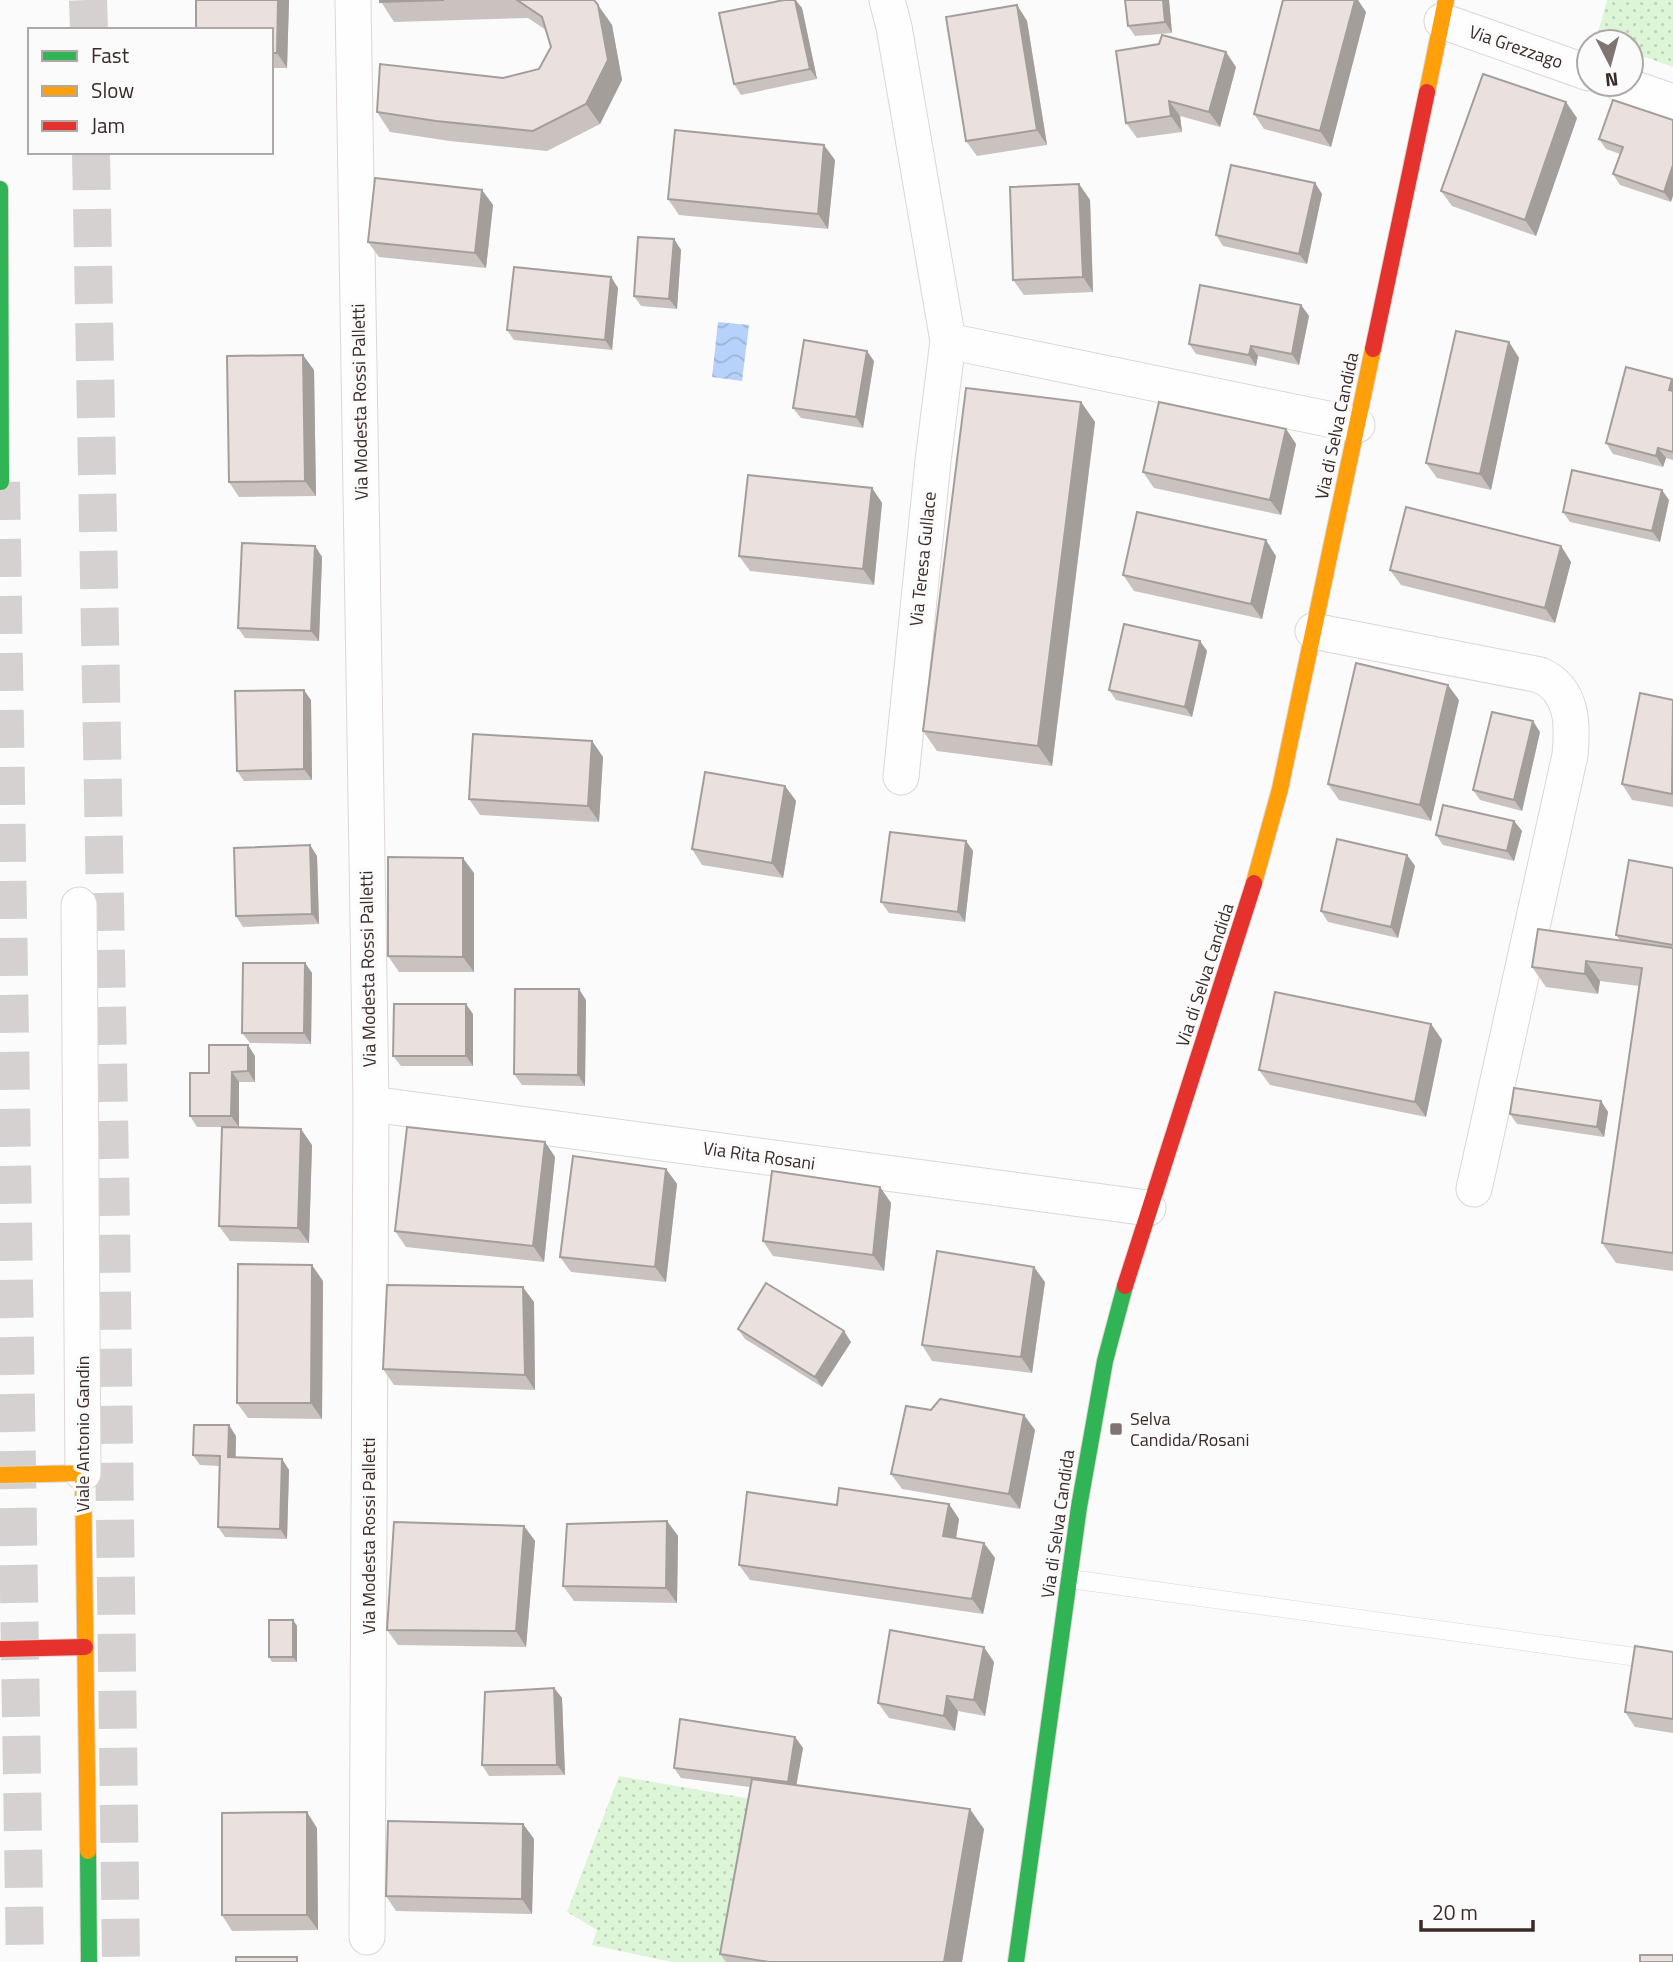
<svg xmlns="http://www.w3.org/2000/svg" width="1673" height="1962" font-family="'Titillium Web',sans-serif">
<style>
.green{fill:url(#green-dots)}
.water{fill:url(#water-waves)}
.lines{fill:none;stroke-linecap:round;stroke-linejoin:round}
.highway-tunnel{stroke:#d4d1d0;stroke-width:38;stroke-dasharray:38 19;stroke-linecap:butt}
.lane-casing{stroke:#ddd6d3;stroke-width:19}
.street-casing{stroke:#ddd6d3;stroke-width:37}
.fast-casing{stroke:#ddd6d3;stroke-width:18}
.slow-casing{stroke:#ddd6d3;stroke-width:18}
.jam-casing{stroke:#ddd6d3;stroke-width:18}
.lane{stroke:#fefefe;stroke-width:18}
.street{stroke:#fefefe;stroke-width:35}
.fast{stroke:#30b455;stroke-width:16}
.slow{stroke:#ff9f0a;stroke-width:16}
.jam{stroke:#e5322d;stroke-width:16}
.wall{fill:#c9c2bf}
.shaded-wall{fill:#a49e9b}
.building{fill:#eae1de;stroke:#a49e9b;stroke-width:2}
.poi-dot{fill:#7e7471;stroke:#fbfbfb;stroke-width:2.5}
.labels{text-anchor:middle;stroke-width:7;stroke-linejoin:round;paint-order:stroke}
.street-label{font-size:18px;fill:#3a2b26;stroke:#fbfbfb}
.poi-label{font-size:18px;fill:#3a2b26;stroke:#fbfbfb;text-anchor:start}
</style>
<defs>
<pattern id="green-dots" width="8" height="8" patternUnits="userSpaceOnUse" patternTransform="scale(1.75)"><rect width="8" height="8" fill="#ddf5d7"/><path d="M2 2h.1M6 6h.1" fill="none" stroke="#bed2b8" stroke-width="1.8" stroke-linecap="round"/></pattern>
<pattern id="water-waves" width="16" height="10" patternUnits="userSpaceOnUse" patternTransform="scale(1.75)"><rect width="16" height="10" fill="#b6d2fa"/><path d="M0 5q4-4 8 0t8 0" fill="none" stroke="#9db4d6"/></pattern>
</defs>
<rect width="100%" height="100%" fill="#fbfbfb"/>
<g class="green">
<polygon points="1607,0 1673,0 1673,67 1631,52 1631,42 1596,40"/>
<polygon points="619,1776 757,1800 726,1962 672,1962 592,1945 597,1930 567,1912"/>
</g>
<polygon class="water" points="718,322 749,325 742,381 712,377"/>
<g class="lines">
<g class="highway-tunnel">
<polyline points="88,0 89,30"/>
<polyline points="91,152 111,1222 121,1962"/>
<polyline points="1,482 25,1962"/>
</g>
<defs>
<polyline id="lane" points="1070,1579 1673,1662"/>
<g id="street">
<polyline points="353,0 371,1104 367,1937"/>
<polyline points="887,0 894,27 948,341 933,461 901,777"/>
<polyline points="1442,21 1589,73"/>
<polyline points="1621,84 1673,102"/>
<polyline points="948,341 1357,425"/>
<path d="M 1313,631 L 1540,675 C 1573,690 1573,724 1570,755 L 1474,1189"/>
<polyline points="79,905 83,1473"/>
<polyline points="371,1104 1148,1208"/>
</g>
<g id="fast">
<polyline points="0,189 1,482"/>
<polyline points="88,1851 89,1962"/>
<polyline points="1016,1962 1079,1507 1105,1361 1125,1286"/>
</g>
<g id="slow">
<polyline points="1427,92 1446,0"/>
<polyline points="1254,883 1280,789 1373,349"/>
<polyline points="0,1475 83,1473 88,1851"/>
</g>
<g id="jam">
<polyline points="1373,349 1427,92"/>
<polyline points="1125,1286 1254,883"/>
<polyline points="0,1649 85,1647"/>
</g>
</defs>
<use href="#lane" class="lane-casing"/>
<use href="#street" class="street-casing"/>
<use href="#fast" class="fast-casing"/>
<use href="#slow" class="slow-casing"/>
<use href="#jam" class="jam-casing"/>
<use href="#lane" class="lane"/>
<use href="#street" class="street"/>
<use href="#fast" class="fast"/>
<use href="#slow" class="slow"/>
<use href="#jam" class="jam"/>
</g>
<g class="wall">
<polygon points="196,0 289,0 287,68 271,68 271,30"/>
<polygon points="380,0 594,0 612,25 622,80 600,124 547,151 450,141 390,132 377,112 539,69 551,47 546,30 528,18 394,22"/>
<polygon points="784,0 796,0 802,8 817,79 741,95 734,84"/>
<polygon points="1169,0 1172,33 1135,36 1128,26"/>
<polygon points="1017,5 1027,21 1047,145 977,156 966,141"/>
<polygon points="1366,12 1331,147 1264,129 1254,114"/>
<polygon points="1236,67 1220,127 1180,116 1182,132 1137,138 1126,123"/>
<polygon points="1613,100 1671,202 1620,185 1613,174 1620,154 1606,149 1599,139"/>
<polygon points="1577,118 1536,236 1452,206 1441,191"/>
<polygon points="835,160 828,229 679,215 668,199"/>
<polygon points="1315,183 1322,194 1307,264 1223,246 1216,235"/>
<polygon points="1079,184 1090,200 1093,292 1024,295 1013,280"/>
<polygon points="482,190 493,205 486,268 379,257 368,242"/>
<polygon points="674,239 681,250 677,309 641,306 634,296"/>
<polygon points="611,277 618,288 612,350 514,340 507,330"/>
<polygon points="1301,305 1309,316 1299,365 1258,356 1256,366 1196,354 1189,344"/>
<polygon points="1509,342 1519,358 1491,490 1437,478 1426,463"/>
<polygon points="874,361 863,428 801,418 793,408"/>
<polygon points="314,370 316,496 239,497 229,482"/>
<polygon points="1673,380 1673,460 1666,458 1663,467 1613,454 1606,443"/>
<polygon points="1081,402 1095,422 1052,766 937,751 923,731"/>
<polygon points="1286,429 1296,444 1281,515 1154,488 1143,472"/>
<polygon points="872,488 882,503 874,585 750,571 739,556"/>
<polygon points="1669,500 1660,542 1570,522 1563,512"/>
<polygon points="315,546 322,557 319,641 245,638 238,628"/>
<polygon points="1561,546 1571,562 1555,623 1401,585 1390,570"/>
<polygon points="1276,556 1262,619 1134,591 1123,575"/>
<polygon points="1200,641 1207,651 1192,717 1116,700 1109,690"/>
<polygon points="311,700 312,780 244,781 237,771"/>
<polygon points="1459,700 1431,821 1339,800 1328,784"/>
<polygon points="1673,700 1673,807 1632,800 1622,784"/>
<polygon points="1540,732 1522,811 1480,800 1473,790"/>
<polygon points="592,741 603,757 599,822 480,815 469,799"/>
<polygon points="785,786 796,801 783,878 702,865 692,849"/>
<polygon points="1514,821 1522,831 1514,861 1443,845 1436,835"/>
<polygon points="966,841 973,851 965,922 889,913 881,902"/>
<polygon points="310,845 317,856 319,924 243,927 236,916"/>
<polygon points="1407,855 1415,866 1398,938 1328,922 1321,911"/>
<polygon points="1673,868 1673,1271 1616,1263 1602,1243 1639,986 1600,981 1598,994 1546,987 1532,967 1620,941 1616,935"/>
<polygon points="474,873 474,972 399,972 388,956"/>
<polygon points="305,963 312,973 311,1044 250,1043 242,1033"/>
<polygon points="586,1000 585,1086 522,1085 514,1074"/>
<polygon points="473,1014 473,1066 401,1066 393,1056"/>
<polygon points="1431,1024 1442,1040 1426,1117 1270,1085 1259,1070"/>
<polygon points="255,1056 255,1082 239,1082 239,1127 197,1127 190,1116 209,1073"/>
<polygon points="1601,1101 1608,1112 1604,1137 1517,1124 1510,1114"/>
<polygon points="545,1142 555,1157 544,1262 406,1247 395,1231"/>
<polygon points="312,1145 309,1243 230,1241 219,1226"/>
<polygon points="666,1169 677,1184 666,1282 571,1272 560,1257"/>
<polygon points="880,1187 891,1203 884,1271 773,1256 763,1241"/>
<polygon points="323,1281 322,1419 248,1418 237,1403"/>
<polygon points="1045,1282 1032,1373 932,1361 922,1345"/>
<polygon points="534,1302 535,1390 394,1385 383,1369"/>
<polygon points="738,1329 851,1342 822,1387 745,1339"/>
<polygon points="931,1410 1024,1415 1035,1430 1020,1509 902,1489 891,1474"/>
<polygon points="236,1436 236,1458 282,1459 289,1470 287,1539 225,1537 218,1527 219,1466 200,1465 193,1455"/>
<polygon points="949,1504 959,1519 956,1538 984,1543 995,1558 983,1614 750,1580 739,1565 837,1505"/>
<polygon points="667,1521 678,1536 677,1603 574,1601 563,1586"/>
<polygon points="524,1526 535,1541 526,1647 398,1645 387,1630"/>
<polygon points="293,1620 297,1626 297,1662 272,1662 269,1657"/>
<polygon points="1673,1652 1673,1733 1635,1727 1625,1712"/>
<polygon points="994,1662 985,1716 958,1711 955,1731 889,1718 878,1703"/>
<polygon points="554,1688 562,1698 565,1775 489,1776 482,1765"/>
<polygon points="795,1737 803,1748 796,1785 984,1829 962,1962 726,1962 720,1954 750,1787 681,1778 674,1768"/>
<polygon points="523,1824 534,1839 532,1914 396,1911 386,1896"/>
<polygon points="317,1828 318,1930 232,1931 222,1915"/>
</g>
<g class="shaded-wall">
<polygon points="278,0 289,0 287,68 277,53"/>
<polygon points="795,0 802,8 817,79 810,69"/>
<polygon points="1163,0 1169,0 1172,33 1165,22"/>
<polygon points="1355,0 1358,0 1366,12 1331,147 1320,131"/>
<polygon points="598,5 612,25 622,80 600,124 586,104"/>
<polygon points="1017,5 1027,21 1047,145 1037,130"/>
<polygon points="1226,52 1236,67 1220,127 1209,112"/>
<polygon points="1169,101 1180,116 1182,132 1171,116"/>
<polygon points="1566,102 1577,118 1536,236 1525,220"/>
<polygon points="824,145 835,160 828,229 818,214"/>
<polygon points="1673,165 1673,196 1671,202 1664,192"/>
<polygon points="1315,183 1322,194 1307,264 1299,254"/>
<polygon points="1079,184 1090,200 1093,292 1083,277"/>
<polygon points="482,190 493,205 486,268 475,253"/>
<polygon points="674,239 681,250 677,309 669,299"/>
<polygon points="611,277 618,288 612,350 605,340"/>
<polygon points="1301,305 1309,316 1299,365 1292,354"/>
<polygon points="1509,342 1519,358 1491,490 1480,474"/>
<polygon points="1251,346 1258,356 1256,366 1249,355"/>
<polygon points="867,351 874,361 863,428 856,417"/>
<polygon points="303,355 314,370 316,496 305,481"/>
<polygon points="1672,379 1673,380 1673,396 1669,390"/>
<polygon points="1081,402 1095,422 1052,766 1038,746"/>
<polygon points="1286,429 1296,444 1281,515 1270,500"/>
<polygon points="1658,448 1666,458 1663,467 1656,456"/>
<polygon points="872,488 882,503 874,585 863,569"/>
<polygon points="1662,490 1669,500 1660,542 1652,531"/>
<polygon points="1266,540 1276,556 1262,619 1251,604"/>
<polygon points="315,546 322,557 319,641 311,631"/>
<polygon points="1561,546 1571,562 1555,623 1545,608"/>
<polygon points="1200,641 1207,651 1192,717 1185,707"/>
<polygon points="1448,685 1459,700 1431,821 1420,805"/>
<polygon points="304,690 311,700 312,780 304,769"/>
<polygon points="1533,721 1540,732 1522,811 1514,800"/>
<polygon points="592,741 603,757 599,822 588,806"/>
<polygon points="785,786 796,801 783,878 772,863"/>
<polygon points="1514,821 1522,831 1514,861 1507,851"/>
<polygon points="966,841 973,851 965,922 958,912"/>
<polygon points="310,845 317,856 319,924 312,914"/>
<polygon points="1407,855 1415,866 1398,938 1391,927"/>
<polygon points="463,858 474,873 474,972 463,957"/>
<polygon points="1586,961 1600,981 1598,994 1585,974"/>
<polygon points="305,963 312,973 311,1044 304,1033"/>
<polygon points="579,989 586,1000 585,1086 578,1075"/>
<polygon points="466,1004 473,1014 473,1066 466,1056"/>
<polygon points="1431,1024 1442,1040 1426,1117 1415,1102"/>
<polygon points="248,1045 255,1056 255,1082 248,1071"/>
<polygon points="232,1072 239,1082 239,1127 231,1116"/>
<polygon points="1601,1101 1608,1112 1604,1137 1597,1127"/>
<polygon points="301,1129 312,1145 309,1243 298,1228"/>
<polygon points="545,1142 555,1157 544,1262 533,1246"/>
<polygon points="666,1169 677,1184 666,1282 655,1267"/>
<polygon points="880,1187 891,1203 884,1271 873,1255"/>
<polygon points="312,1265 323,1281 322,1419 311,1403"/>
<polygon points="1034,1267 1045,1282 1032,1373 1021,1357"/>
<polygon points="523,1287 534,1302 535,1390 525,1375"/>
<polygon points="844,1331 851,1342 822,1387 815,1377"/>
<polygon points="1024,1415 1035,1430 1020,1509 1009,1494"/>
<polygon points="229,1425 236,1436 235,1468 228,1457"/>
<polygon points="282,1459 289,1470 287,1539 280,1529"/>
<polygon points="949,1504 959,1519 954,1551 943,1536"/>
<polygon points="667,1521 678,1536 677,1603 666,1588"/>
<polygon points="524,1526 535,1541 526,1647 516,1631"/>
<polygon points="984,1543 995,1558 983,1614 972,1599"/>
<polygon points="293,1620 297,1626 297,1662 293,1657"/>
<polygon points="984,1647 994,1662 985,1716 974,1700"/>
<polygon points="554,1688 562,1698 565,1775 557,1765"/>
<polygon points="947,1696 958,1711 955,1731 944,1716"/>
<polygon points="795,1737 803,1748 795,1793 788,1782"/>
<polygon points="970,1809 984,1829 962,1962 944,1962"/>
<polygon points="307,1812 317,1828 318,1930 307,1915"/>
<polygon points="523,1824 534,1839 532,1914 522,1899"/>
</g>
<g class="building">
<polygon points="196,0 278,0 277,53 271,53 271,30 196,30"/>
<polygon points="380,0 444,0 380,2"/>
<polygon points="517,0 594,0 598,5 608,60 586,104 533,131 436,121 377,112 380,64 503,78 539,69 551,47 542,17"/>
<polygon points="784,0 795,0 810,69 734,84 719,13"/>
<polygon points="1125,0 1163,0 1165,22 1128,26"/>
<polygon points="1283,0 1355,0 1320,131 1254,114"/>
<polygon points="1017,5 1037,130 966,141 946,17"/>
<polygon points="1162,35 1226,52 1209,112 1169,101 1171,116 1126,123 1116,51 1159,44"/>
<polygon points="1483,74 1566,102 1525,220 1441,191"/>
<polygon points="1613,100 1673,120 1673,165 1664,192 1613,174 1623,147 1599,139"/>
<polygon points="675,130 824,145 818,214 668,199"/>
<polygon points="1231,165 1315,183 1299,254 1216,235"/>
<polygon points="375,178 482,190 475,253 368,242"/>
<polygon points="1079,184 1083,277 1013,280 1010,187"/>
<polygon points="638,237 674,239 669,299 634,296"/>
<polygon points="514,267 611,277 605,340 507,330"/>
<polygon points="1200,285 1301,305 1292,354 1251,346 1249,355 1189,344"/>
<polygon points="1456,331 1509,342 1480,474 1426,463"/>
<polygon points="804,340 867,351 856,417 793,408"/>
<polygon points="303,355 305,481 229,482 227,356"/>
<polygon points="1626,367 1672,379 1669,390 1673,391 1673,452 1658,448 1656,456 1606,443"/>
<polygon points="966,388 1081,402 1038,746 923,731"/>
<polygon points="1159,402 1286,429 1270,500 1143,472"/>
<polygon points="1572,470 1662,490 1652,531 1563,512"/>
<polygon points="748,475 872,488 863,569 739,556"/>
<polygon points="1406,507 1561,546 1545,608 1390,570"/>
<polygon points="1137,512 1266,540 1251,604 1123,575"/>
<polygon points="242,543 315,546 311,631 238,628"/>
<polygon points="1124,624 1200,641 1185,707 1109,690"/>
<polygon points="1356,663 1448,685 1420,805 1328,784"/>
<polygon points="304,690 304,769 237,771 235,691"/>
<polygon points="1640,693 1673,700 1672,794 1622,784"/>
<polygon points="1492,712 1533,721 1514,800 1473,790"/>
<polygon points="473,734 592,741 588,806 469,799"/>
<polygon points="705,772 785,786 772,863 692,849"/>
<polygon points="1443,805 1514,821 1507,851 1436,835"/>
<polygon points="890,832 966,841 958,912 881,902"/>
<polygon points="1337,839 1407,855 1391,927 1321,911"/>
<polygon points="310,845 312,914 236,916 234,848"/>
<polygon points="388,857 463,858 463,957 388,956"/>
<polygon points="1629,860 1673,868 1673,945 1616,935"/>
<polygon points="1538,929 1673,948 1673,1253 1602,1243 1642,968 1586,961 1585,974 1532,967"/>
<polygon points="243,963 305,963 304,1033 242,1033"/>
<polygon points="515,989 579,989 578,1075 514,1074"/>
<polygon points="1275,992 1431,1024 1415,1102 1259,1070"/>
<polygon points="394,1004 466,1004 466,1056 393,1056"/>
<polygon points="209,1045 248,1045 248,1071 232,1072 231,1116 190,1116 190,1073 209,1073"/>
<polygon points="1514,1088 1601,1101 1597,1127 1510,1114"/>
<polygon points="222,1127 301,1129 298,1228 219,1226"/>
<polygon points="407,1127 545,1142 533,1246 395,1231"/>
<polygon points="573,1156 666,1169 655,1267 560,1257"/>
<polygon points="772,1171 880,1187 873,1255 763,1241"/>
<polygon points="937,1251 1034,1267 1021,1357 922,1345"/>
<polygon points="238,1264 312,1265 311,1403 237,1403"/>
<polygon points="766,1283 844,1331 815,1377 738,1329"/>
<polygon points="387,1285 523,1287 525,1375 383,1369"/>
<polygon points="940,1399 1024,1415 1009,1494 891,1474 906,1406 931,1410"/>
<polygon points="194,1425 229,1425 228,1457 282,1459 280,1529 218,1527 220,1456 193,1455"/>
<polygon points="839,1488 949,1504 943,1536 984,1543 972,1599 739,1565 747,1492 837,1505"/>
<polygon points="667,1521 666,1588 563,1586 567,1524"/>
<polygon points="394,1522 524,1526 516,1631 387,1630"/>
<rect x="269" y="1620" width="24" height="37"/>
<polygon points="890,1630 984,1647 974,1700 947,1696 944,1716 878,1703"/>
<polygon points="1635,1646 1673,1652 1673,1719 1625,1712"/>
<polygon points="554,1688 557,1765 482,1765 485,1692"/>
<polygon points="680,1719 795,1737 788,1782 674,1768"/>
<polygon points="752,1779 970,1809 944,1962 769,1962 720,1954"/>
<polygon points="307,1812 307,1915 222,1915 222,1813"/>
<polygon points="388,1821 523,1824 522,1899 386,1896"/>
<rect x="1640" y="1955" width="33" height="7"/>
<rect x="236" y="1957" width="61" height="5"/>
</g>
<rect class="poi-dot" x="1109" y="1422" width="14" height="14" rx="3.5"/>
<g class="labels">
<g class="street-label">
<text transform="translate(1516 47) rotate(19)" y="6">Via Grezzago</text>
<text transform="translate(360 402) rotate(-91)" y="6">Via Modesta Rossi Palletti</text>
<text transform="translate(1337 426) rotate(-78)" y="6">Via di Selva Candida</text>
<text transform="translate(923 559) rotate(-84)" y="6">Via Teresa Gullace</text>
<text transform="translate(368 969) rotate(-91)" y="6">Via Modesta Rossi Palletti</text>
<text transform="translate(1205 975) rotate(-72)" y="6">Via di Selva Candida</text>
<text transform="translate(759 1156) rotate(8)" y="6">Via Rita Rosani</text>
<text transform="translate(83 1434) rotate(-90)" y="6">Viale Antonio Gandin</text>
<text transform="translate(1058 1524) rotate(-82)" y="6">Via di Selva Candida</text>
<text transform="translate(369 1536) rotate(-90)" y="6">Via Modesta Rossi Palletti</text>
</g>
<g class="poi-label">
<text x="1130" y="1425">Selva<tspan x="1130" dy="21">Candida/Rosani</tspan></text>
</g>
</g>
<rect x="28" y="28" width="245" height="126" fill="#fbfbfb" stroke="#aea8a6" stroke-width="2"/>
<rect x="42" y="51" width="35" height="10" fill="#30b455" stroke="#aea8a6" stroke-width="2"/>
<text x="91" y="63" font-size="21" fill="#3a2b26">Fast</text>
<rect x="42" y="86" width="35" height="10" fill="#ff9f0a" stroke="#aea8a6" stroke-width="2"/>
<text x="91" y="98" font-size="21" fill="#3a2b26">Slow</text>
<rect x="42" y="121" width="35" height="10" fill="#e5322d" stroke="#aea8a6" stroke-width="2"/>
<text x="91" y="133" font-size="21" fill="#3a2b26">Jam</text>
<g transform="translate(1610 63) rotate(174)"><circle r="33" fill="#fbfbfb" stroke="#aea8a6" stroke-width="2"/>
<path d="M0-5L12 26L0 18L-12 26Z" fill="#7e7471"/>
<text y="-10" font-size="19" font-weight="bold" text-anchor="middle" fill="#3a2b26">N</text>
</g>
<path d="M1421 1920v10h112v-10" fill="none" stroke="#3a2b26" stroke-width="3.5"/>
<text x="1432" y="1920" font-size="21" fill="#3a2b26" stroke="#fbfbfb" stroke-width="5" paint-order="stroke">20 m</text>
</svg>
